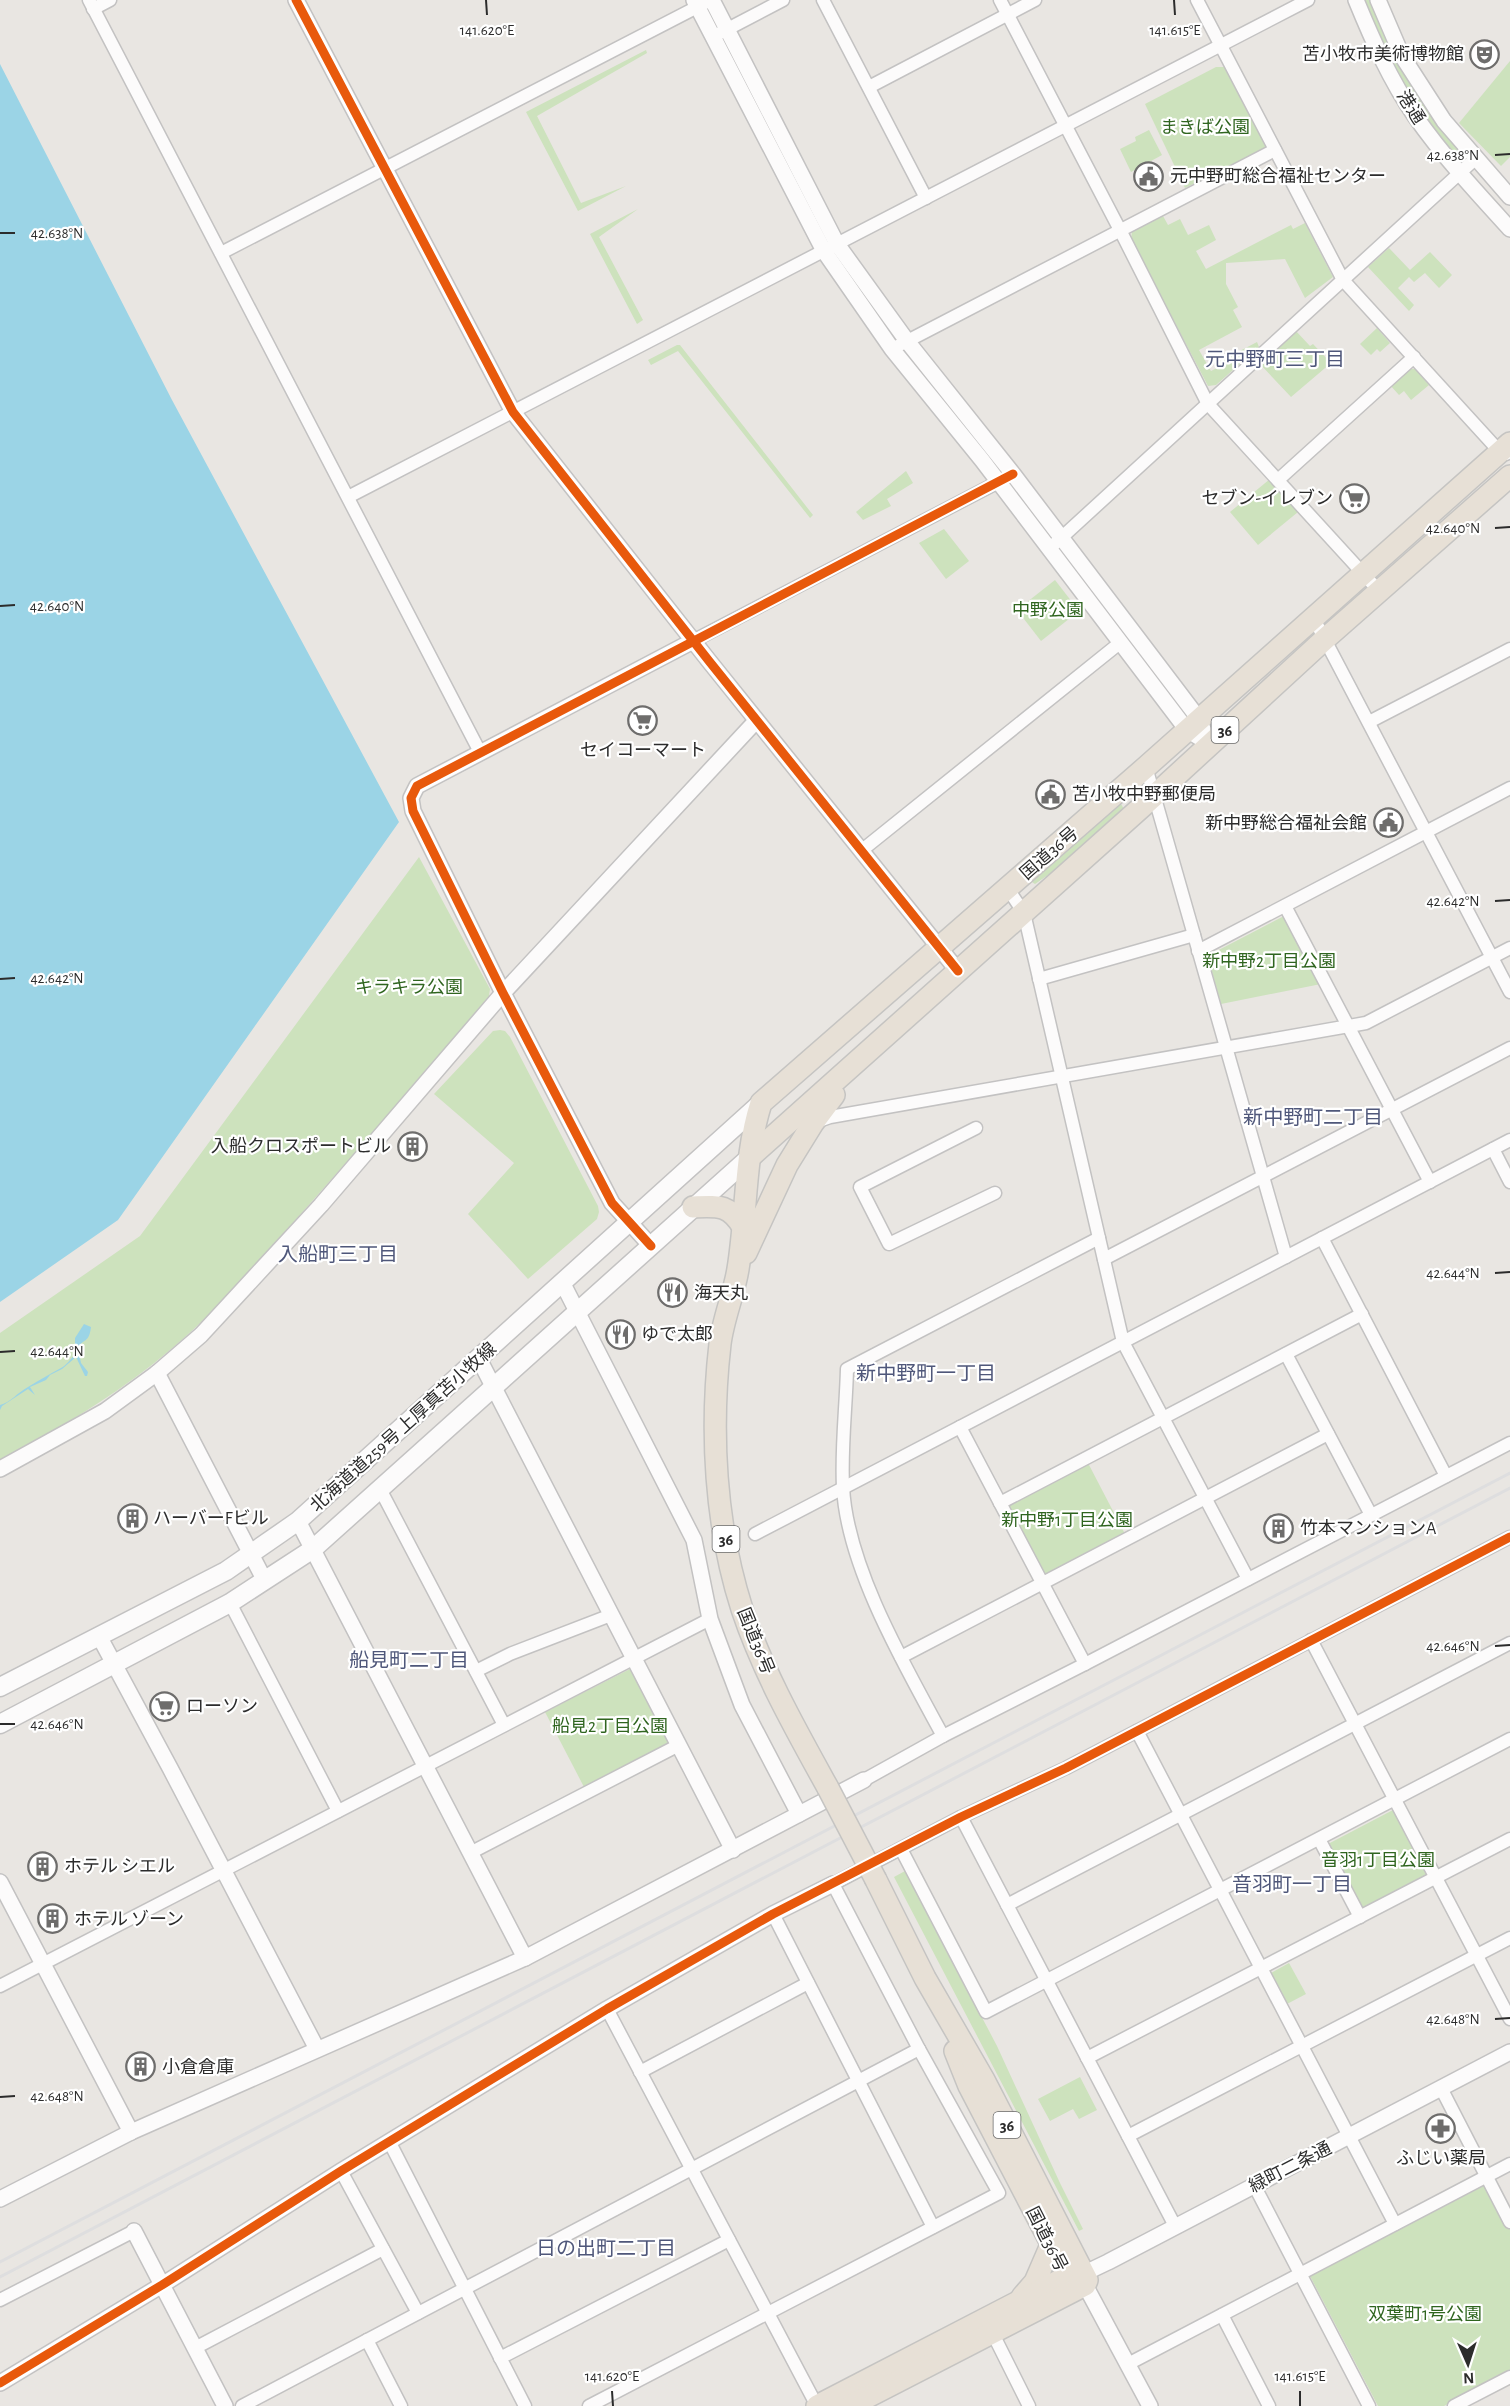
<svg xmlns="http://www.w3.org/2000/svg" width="1510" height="2406" font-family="'Alegreya Sans','Noto Sans JP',sans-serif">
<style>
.green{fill:#cde2bd}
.water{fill:#9bd4e6}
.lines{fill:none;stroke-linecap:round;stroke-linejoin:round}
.minor-casing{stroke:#c3c2c2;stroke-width:15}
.tertiary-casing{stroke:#c3c2c2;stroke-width:18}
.secondary-casing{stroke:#c3c2c2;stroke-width:21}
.trunk-casing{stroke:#c5c4c2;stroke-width:24}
.minor{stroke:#fcfbfb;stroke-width:12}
.tertiary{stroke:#fcfbfb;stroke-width:15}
.secondary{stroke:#fcfbfb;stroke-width:18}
.trunk{stroke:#e7e0d6;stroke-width:21}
.rail{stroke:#dededf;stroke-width:3}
.trunk-bridge-casing{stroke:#c5c4c2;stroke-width:24;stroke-linecap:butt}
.trunk-bridge{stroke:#e7e0d6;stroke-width:21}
.cycleway-casing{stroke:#fff;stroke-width:13}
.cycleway{stroke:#e8590c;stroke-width:9}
.ticks{fill:none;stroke:#2c2c2c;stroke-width:2}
.labels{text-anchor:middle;stroke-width:4.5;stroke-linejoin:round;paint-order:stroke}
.shield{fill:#fff;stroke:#6b6b6b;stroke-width:1.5}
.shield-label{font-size:16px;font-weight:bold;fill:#2c2c2c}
.poi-label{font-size:18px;fill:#2c2c2c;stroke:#fff;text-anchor:start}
.street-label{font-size:18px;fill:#2c2c2c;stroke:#fff}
.park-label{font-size:18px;fill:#2f651f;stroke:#fff}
.neighbourhood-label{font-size:20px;fill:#4f577a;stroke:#fff}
.ticks-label{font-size:15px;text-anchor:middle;fill:#2c2c2c;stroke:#fff;stroke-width:4.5;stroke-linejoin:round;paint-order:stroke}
</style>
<rect width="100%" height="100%" fill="#e9e6e2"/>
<g class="green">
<polygon points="1363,0 1371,0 1436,122 1460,152 1458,158 1456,158 1430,126 1391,65"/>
<polygon points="646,50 647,53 537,116 581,203 626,186 578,211 526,112"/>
<polygon points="1510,61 1510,157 1501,166 1459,123"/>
<polygon points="1216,67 1224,67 1267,148 1185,188 1145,104"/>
<polygon points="1149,130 1162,155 1131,172 1120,149 1136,141 1135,137"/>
<polygon points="638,209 599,237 643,320 637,324 590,234"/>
<polygon points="1163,216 1168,225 1180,219 1188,235 1209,225 1216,240 1196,251 1206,269 1291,225 1293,229 1305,223 1333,277 1305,298 1285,259 1226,263 1226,284 1238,307 1233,310 1242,327 1199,350 1211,371 1219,367 1217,363 1257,342 1259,347 1216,385 1208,386 1131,239 1132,232"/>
<polygon points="1389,248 1410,270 1430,252 1452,275 1439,288 1425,273 1414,282 1409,277 1398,288 1414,305 1409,311 1368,267"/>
<polygon points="1377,328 1390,343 1380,352 1377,349 1371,355 1360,344"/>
<polygon points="1295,330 1310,346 1313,344 1331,363 1291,397 1259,363"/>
<polygon points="677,345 680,345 813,515 810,518 678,351 651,365 648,360"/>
<polygon points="1409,369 1415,369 1429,385 1411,400 1404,391 1399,395 1390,385"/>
<polygon points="906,471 913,483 887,499 891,506 863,520 856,512"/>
<polygon points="1270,479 1298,512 1258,545 1230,512"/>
<polygon points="944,529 969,561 946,579 919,543"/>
<polygon points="1055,580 1079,611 1041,641 1017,610"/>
<polygon points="1121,804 1124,809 1061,866 1035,884 1032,882"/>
<path d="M 419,857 L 490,989 L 488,1002 L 232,1292 C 207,1317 181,1342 153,1364 C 106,1401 53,1432 0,1460 L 0,1333 L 140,1236 Z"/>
<polygon points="1284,916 1321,984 1221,1004 1209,961 1211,954"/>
<polygon points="500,1030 505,1031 510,1037 598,1206 599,1212 597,1219 528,1279 468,1214 514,1163 434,1094 493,1031"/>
<polygon points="1088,1463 1125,1534 1045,1576 1008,1506"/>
<polygon points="630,1669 672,1743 584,1787 545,1712"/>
<polygon points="1393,1810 1428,1875 1363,1909 1328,1844"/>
<polygon points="905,1871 997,2046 1060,2183 1083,2229 1079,2231 894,1877"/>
<polygon points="1289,1963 1306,1994 1287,2004 1271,1973"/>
<polygon points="1080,2077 1097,2110 1079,2119 1073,2109 1050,2121 1038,2099"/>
<polygon points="1487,2184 1510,2229 1510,2372 1444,2406 1378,2406 1310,2276"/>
</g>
<g class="water">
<polygon points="0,64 172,400 399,822 118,1220 0,1302"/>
<path d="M 84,1324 L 91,1327 C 89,1344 83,1338 78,1348 L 81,1363 L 88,1372 L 87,1376 L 85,1376 L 76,1357 L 62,1369 L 50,1375 L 46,1380 L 30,1387 L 35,1395 L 28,1389 L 2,1406 L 0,1410 L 0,1405 C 10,1403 18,1392 28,1387 C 39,1380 50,1374 61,1368 C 67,1365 70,1359 75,1355 L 75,1338 Z"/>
</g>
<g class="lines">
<defs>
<g id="minor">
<polyline points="89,0 480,752"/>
<polyline points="823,0 926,198"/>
<polyline points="1000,0 1120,230 1208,404 1379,591"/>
<polyline points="1197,0 1343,280 1500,452 1506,454"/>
<polyline points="93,9 110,0"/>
<polyline points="720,33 783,0"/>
<polyline points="869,87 1035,0"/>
<polyline points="221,253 705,3"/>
<polyline points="892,349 1275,150"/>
<polyline points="1278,480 1414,357"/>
<polyline points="348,497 1308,0"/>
<polyline points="1049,549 1475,159"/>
<polyline points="1313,617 1510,992"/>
<polyline points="693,641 1006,478"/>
<polyline points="1369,722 1510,649"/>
<polyline points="1146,767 1286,1257"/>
<polyline points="861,851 1121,642"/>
<polyline points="1008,889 1024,913 1123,1342 1248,1579"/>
<polyline points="1285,906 1430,1182"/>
<polyline points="1198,951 1510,788"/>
<polyline points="1039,979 1194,935"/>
<polyline points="816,1122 830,1117 1366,1023 1510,948"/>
<polyline points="976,1128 860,1187 889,1244 995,1193"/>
<polyline points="1493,1149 1510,1182"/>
<polyline points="1322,1238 1446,1476"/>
<polyline points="1104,1259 1510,1048"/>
<polyline points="1286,1354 1371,1515"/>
<polyline points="960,1427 1085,1664"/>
<polyline points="380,1489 504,1725"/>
<polyline points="1000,1503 1362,1314"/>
<polyline points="755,1534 1510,1140"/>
<polyline points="230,1603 338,1811"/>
<polyline points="1311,1640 1510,2019"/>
<polyline points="901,1657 1328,1434"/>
<polyline points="476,1671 510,1654 611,1615"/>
<polyline points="1137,1731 1395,2224"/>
<path d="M 943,1736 C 905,1666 847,1567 843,1487 C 841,1448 846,1408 847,1369 L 1099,1238"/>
<polyline points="864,1780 943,1736 1085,1664 1510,1443"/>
<polyline points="961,1817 1175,2226"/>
<polyline points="1319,1839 1360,1917"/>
<polyline points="901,1849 986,2012 1510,1739"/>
<polyline points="470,1853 679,1745"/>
<polyline points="1007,1905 1510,1643"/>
<polyline points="773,1914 933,2227"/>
<polyline points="0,1986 710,1619"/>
<polyline points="607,2009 817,2406"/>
<polyline points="1087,2058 1510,1839"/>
<polyline points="640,2072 808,1983"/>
<polyline points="1441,2088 1510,2222"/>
<polyline points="1128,2136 1510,1938"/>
<polyline points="390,2143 525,2406"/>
<polyline points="341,2171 418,2313"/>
<polyline points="1254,2185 1369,2406"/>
<polyline points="0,2300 134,2231"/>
<polyline points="1222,2315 1269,2406"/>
<polyline points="992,2332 1029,2406"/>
<polyline points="367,2340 401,2406"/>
<polyline points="195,2348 383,2249"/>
<polyline points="500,2358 729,2240"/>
<polyline points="1128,2364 1510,2164"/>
<polyline points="242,2406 919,2049"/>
<polyline points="589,2406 999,2193 919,2049 833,1884 961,1817 1066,1768 1510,1537"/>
<polyline points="1454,2406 1510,2377"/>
</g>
<g id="tertiary">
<polyline points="296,0 513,412 709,661 958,971"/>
<polyline points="694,0 824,251 892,349 982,460 1187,730 1210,744"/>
<polyline points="712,0 837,244 907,341 1013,474 1199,719 1203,729"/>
<path d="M 1356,0 C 1372,39 1390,80 1415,116 C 1443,156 1477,193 1510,229"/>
<polyline points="1378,0 1402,56 1444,121 1510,197"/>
<polyline points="651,1246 612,1203 503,993 413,811 411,798 417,786 693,641"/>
<polyline points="563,1284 694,1540 710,1619 742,1705 799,1814"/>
<polyline points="479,1359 733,1850"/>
<polyline points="157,1373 265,1581"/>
<polyline points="0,1469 105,1411 157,1373 201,1335 321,1205 503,993 756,721"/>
<polyline points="298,1521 525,1958"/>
<polyline points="99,1636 170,1768 317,2049"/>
<polyline points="0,1882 131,2132"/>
<polyline points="0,2199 131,2132 525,1958 864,1780"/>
<polyline points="134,2231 225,2406"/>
<polyline points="1075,2275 1085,2273 1108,2262 1510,2052"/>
<polyline points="1076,2281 1085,2285 1150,2406"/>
<polyline points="0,2383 162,2285 341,2171 607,2009 773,1914 833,1884"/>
</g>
<g id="secondary">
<polyline points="0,1687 226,1571 298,1521 761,1103"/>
<polyline points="0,1724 230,1603 313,1549 750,1157"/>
</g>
<g id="trunk">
<polyline points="750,1157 1154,796 1325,639 1510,476"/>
<path d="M 693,1207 C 718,1206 729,1204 743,1227"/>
<polyline points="746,1253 787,1165 813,1123 834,1095"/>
<path d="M 828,1788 C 796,1730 763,1672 742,1609 C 715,1525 710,1431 720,1344 C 723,1319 734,1294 738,1269 C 747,1214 744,1156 761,1103 L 1146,767 L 1510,443"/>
<polyline points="1022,2297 1035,2282 1051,2245"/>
<polyline points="817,2406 1068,2276 969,2086 955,2051"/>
<polyline points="850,2406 1085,2285 1087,2280 984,2080 925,1978 876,1880"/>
</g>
</defs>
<use href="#minor" class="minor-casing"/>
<use href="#tertiary" class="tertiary-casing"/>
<use href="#secondary" class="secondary-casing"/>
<use href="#trunk" class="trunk-casing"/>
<use href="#minor" class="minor"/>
<use href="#tertiary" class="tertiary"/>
<use href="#secondary" class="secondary"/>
<use href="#trunk" class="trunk"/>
<g class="rail">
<polyline points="0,2262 1510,1473"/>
<polyline points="0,2277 1510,1488"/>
</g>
<defs>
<polyline id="trunk-bridge" points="828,1788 876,1880"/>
</defs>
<use href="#trunk-bridge" class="trunk-bridge-casing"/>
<use href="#trunk-bridge" class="trunk-bridge"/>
<defs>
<g id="cycleway">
<polyline points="296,0 513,412 709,661 958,971"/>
<polyline points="651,1246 612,1203 503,993 413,811 411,798 417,786 1013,474"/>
<polyline points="0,2383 162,2285 341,2171 607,2009 773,1914 961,1817 1066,1768 1510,1537"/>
</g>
</defs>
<use href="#cycleway" class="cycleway-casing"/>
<use href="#cycleway" class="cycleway"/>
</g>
<path class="ticks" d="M 486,0 L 487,15M 1174,0 L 1175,15M 1495,155 L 1510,154M 0,233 L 15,233M 1495,528 L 1510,527M 0,606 L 15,605M 1495,901 L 1510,900M 0,979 L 15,978M 1495,1273 L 1510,1272M 0,1352 L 15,1351M 1495,1646 L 1510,1645M 0,1724 L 15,1724M 1495,2019 L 1510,2018M 0,2097 L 15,2096M 612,2391 L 613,2406M 1300,2391 L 1300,2406"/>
<defs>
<symbol id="theatre-ring" viewBox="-11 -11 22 22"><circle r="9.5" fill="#fff" stroke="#6e6d6c" stroke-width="1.5"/><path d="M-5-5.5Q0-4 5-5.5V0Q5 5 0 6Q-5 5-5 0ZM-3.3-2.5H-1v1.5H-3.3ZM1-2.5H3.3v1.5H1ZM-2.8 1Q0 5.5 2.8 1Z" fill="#6e6d6c"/></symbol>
<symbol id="civic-ring" viewBox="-11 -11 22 22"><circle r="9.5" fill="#fff" stroke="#6e6d6c" stroke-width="1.5"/><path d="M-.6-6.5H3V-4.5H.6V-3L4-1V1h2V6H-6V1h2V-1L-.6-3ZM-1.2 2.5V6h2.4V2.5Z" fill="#6e6d6c"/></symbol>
<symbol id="supermarket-ring" viewBox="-11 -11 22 22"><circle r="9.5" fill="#fff" stroke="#6e6d6c" stroke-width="1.5"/><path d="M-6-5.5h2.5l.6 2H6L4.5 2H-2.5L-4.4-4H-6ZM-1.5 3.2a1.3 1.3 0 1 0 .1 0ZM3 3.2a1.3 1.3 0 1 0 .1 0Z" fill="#6e6d6c"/></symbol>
<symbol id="building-ring" viewBox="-11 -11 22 22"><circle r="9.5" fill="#fff" stroke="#6e6d6c" stroke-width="1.5"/><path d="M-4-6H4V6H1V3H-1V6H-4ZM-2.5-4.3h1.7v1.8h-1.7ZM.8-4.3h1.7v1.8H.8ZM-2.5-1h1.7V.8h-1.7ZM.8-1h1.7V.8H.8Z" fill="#6e6d6c"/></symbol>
<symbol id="restaurant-ring" viewBox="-11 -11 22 22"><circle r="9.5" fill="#fff" stroke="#6e6d6c" stroke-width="1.5"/><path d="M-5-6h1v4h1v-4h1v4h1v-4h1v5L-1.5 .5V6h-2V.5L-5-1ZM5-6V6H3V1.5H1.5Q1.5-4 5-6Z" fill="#6e6d6c"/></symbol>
<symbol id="pharmacy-ring" viewBox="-11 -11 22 22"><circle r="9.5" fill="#fff" stroke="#6e6d6c" stroke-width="1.5"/><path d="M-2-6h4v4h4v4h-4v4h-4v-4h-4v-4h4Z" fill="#6e6d6c"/></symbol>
</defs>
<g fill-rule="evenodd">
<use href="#theatre-ring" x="1468" y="38" width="33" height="33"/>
<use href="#civic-ring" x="1132" y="160" width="33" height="33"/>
<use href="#supermarket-ring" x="1338" y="482" width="33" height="33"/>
<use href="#supermarket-ring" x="626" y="704" width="33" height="33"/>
<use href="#civic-ring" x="1034" y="778" width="33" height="33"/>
<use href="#civic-ring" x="1372" y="806" width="33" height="33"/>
<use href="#building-ring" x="396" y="1130" width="33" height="33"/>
<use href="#restaurant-ring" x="656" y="1276" width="33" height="33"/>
<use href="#restaurant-ring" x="604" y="1318" width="33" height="33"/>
<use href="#building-ring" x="116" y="1502" width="33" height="33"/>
<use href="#building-ring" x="1262" y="1512" width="33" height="33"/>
<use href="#supermarket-ring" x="148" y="1690" width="33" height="33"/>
<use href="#building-ring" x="26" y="1850" width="33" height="33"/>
<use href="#building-ring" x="36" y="1902" width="33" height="33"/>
<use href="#building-ring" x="124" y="2050" width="33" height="33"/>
<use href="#pharmacy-ring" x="1424" y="2112" width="33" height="33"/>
</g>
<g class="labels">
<g class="shield">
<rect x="1211.5" y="717" width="27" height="26" rx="4.5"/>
<rect x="712.5" y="1526" width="27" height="26" rx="4.5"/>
<rect x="993.5" y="2112" width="27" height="26" rx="4.5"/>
</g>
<g class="shield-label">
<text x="1225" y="736">36</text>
<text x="726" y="1545">36</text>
<text x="1007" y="2131">36</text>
</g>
<g class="poi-label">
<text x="1464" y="60" text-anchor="end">苫小牧市美術博物館</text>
<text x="1170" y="182">元中野町総合福祉センター</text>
<text x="1333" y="504" text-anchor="end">セブン-イレブン</text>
<text x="643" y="756" text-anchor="middle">セイコーマート</text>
<text x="1072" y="800">苫小牧中野郵便局</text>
<text x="1367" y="829" text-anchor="end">新中野総合福祉会館</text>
<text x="391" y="1152" text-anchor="end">入船クロスポートビル</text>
<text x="694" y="1299">海天丸</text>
<text x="641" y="1340">ゆで太郎</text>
<text x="153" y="1524">ハーバーFビル</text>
<text x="1300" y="1534">竹本マンションA</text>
<text x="186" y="1712">ローソン</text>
<text x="64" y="1872">ホテル シエル</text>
<text x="74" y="1925">ホテル ゾーン</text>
<text x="162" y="2073">小倉倉庫</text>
<text x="1441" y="2164" text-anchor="middle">ふじい薬局</text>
</g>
<g class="street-label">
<text transform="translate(1411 107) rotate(58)" y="6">港通</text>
<text transform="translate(1049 853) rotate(-41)" y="6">国道36号</text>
<text transform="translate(403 1427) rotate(-42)" y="6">北海道道259号 上厚真苫小牧線</text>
<text transform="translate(756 1641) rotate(68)" y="6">国道36号</text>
<text transform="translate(1290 2167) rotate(-27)" y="6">緑町二条通</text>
<text transform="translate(1047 2239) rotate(63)" y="6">国道36号</text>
</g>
<g class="park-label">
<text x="1205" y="133">まきば公園</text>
<text x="1048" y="616">中野公園</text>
<text x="1269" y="967">新中野2丁目公園</text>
<text x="409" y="993">キラキラ公園</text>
<text x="1067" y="1526">新中野1丁目公園</text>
<text x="610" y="1732">船見2丁目公園</text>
<text x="1378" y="1866">音羽1丁目公園</text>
<text x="1425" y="2320">双葉町1号公園</text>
</g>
<g class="neighbourhood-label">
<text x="1275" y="366">元中野町三丁目</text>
<text x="1313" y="1124">新中野町二丁目</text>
<text x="338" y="1261">入船町三丁目</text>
<text x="926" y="1380">新中野町一丁目</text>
<text x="409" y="1667">船見町二丁目</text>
<text x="1292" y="1891">音羽町一丁目</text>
<text x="606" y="2255">日の出町二丁目</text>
</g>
</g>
<g class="ticks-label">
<text x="487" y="35">141.620°E</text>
<text x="1175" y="35">141.615°E</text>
<text x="1453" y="160">42.638°N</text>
<text x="57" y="238">42.638°N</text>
<text x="1453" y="533">42.640°N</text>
<text x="57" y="611">42.640°N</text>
<text x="1453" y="906">42.642°N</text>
<text x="57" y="983">42.642°N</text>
<text x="1453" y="1278">42.644°N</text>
<text x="57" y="1356">42.644°N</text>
<text x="1453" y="1651">42.646°N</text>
<text x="57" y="1729">42.646°N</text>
<text x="1453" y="2024">42.648°N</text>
<text x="57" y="2101">42.648°N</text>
<text x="612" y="2381">141.620°E</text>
<text x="1300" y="2381">141.615°E</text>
</g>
<g transform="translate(1468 2364) rotate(177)" stroke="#ffffff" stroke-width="4.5" paint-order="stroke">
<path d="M0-4.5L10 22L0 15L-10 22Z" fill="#2c2c2c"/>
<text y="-9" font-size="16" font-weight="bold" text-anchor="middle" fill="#2c2c2c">N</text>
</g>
</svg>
